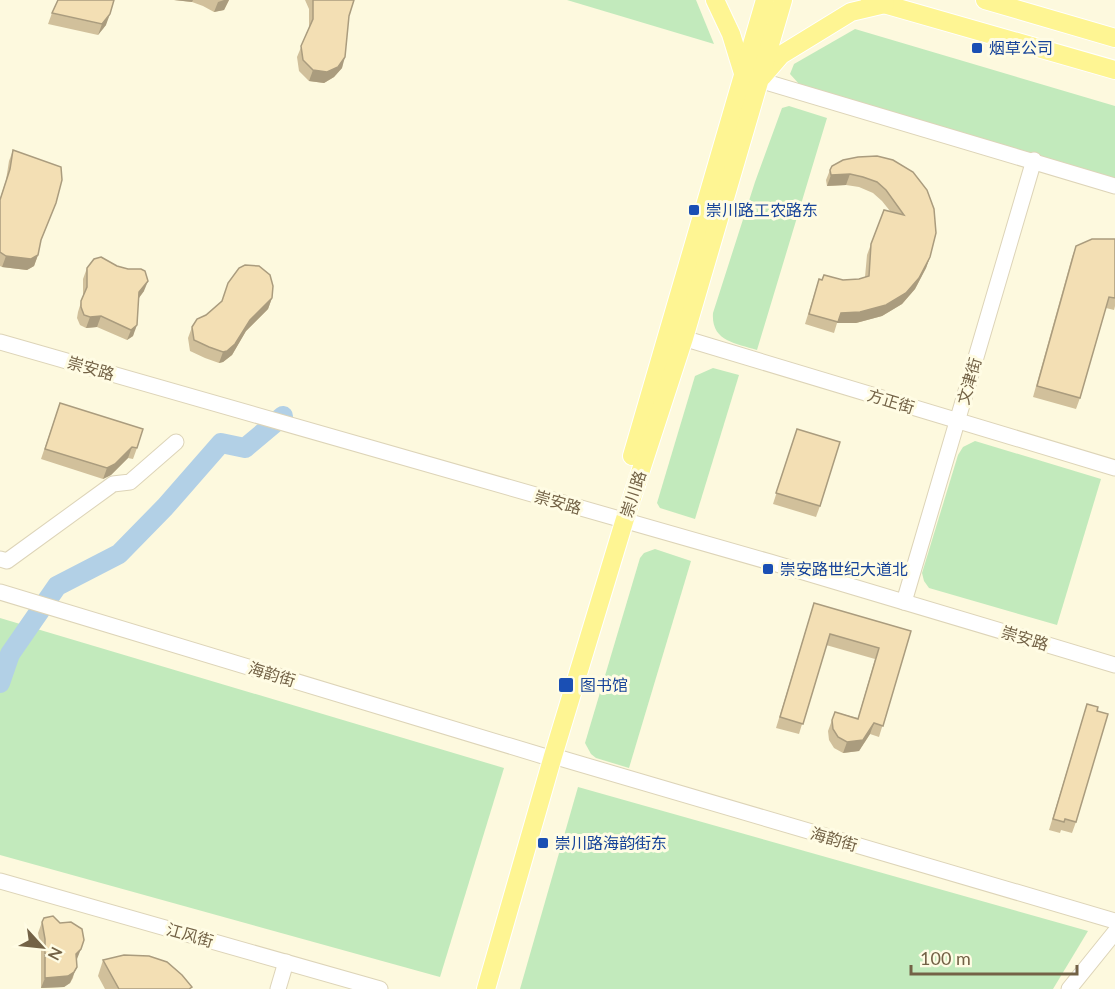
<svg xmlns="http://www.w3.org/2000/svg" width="1115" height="989" font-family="Lato,'Noto Sans SC',sans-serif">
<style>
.green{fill:#c2eabc}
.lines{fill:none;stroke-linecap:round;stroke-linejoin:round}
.river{stroke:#b2d0e6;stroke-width:20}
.minor-casing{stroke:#ddd4b8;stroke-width:17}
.major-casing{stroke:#fff;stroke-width:20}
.minor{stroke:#fff;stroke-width:15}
.major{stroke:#fef593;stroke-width:18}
.wall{fill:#d1c09b}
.shaded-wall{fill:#aa9c7e}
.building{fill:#f3dfb4;stroke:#aa9c7e;stroke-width:1.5}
.transit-dot{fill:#1a4fb4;stroke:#fffce4;stroke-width:2}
.labels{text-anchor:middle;stroke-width:6;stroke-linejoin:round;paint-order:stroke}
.transit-label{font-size:16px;fill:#164399;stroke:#fffce4;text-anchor:start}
.street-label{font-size:16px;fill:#736246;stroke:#fffce4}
</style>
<rect width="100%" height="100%" fill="#fdf9de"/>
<g class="green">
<polygon points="567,0 696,0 714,44"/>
<polygon points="855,29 1115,106 1115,178 800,85 790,74 794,64"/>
<path d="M 789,106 L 827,118 L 757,350 C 735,343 711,341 713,313 L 755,182 L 782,108 Z"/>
<polygon points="713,368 739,375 695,519 660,508 657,503 695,376"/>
<polygon points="975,441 1101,479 1057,625 929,588 924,581 922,573 958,455 963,447"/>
<polygon points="655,549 691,561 629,768 596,758 591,754 585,743 640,558 644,553"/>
<polygon points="0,618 504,768 440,977 0,855"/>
<polygon points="578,787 1088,931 1053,989 520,989"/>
</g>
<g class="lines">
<polyline class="river" points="0,683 10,654 57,586 119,554 165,507 221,443 245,448 283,416"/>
<defs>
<g id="minor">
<polyline points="759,80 1115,186"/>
<polyline points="673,335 1115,468"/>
<polyline points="0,342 770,562 1115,665"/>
<polyline points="0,559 7,561 113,484 130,482 176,442"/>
<polyline points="0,592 543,756"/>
<polyline points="904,602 1034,160"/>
<polyline points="553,756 1115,921"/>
<polyline points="0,881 380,989"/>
<polyline points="278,989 286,962"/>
<polyline points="1069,989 1115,932"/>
</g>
<g id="major">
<polyline points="715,0 731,34 743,73"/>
<polyline points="870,0 1115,70"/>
<polyline points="985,0 1115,38"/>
<polyline points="762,77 781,55 851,12 885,4"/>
<polyline points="632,456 765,0"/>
<polyline points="486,989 553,756 624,522 684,338 783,0"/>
</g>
</defs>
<use href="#minor" class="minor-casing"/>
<use href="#major" class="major-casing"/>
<use href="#minor" class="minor"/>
<use href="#major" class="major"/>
</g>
<g class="wall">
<polygon points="174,0 229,0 224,10 214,12 203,6 192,2"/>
<polygon points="305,0 354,0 349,16 342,68 334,77 324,83 309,81 299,71 297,57 309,28 309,9"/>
<polygon points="52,13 106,25 98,35 48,24"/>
<polygon points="13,150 56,203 40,243 38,255 34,266 27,270 2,267 0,266 0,199 6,180 9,161"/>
<polygon points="877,156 930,257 926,268 915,289 902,304 882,316 856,323 837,323 834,333 805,324 819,279 843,280 859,279 865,277 867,255 871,244 890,211 882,201 873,193 859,187 846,185 827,186 826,180 830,170"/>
<polygon points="1115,240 1115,306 1114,310 1106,308 1080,398 1076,409 1033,397 1072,257 1076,246"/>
<polygon points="87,268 144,291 139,298 133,336 127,340 97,327 86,328 80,325 77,318 78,312 83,296 83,279"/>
<polygon points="272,298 268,309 246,331 232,355 223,362 219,363 205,358 190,351 188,338 192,327"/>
<polygon points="60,403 137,448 133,459 128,458 111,475 103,479 41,459"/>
<polygon points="797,429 820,506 816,517 773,504"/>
<polygon points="814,603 911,631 879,737 870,734 859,751 843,753 834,748 829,740 828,731 835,712 858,718 875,659 826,645 799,734 776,728"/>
<polygon points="1087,704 1097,711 1076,822 1072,833 1061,830 1060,833 1049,830"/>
<polygon points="42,922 60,923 84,940 76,960 73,978 70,983 64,987 41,988 41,949 38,933"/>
<polygon points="103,960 191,989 105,989 98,976"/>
</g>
<g class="shaded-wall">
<polygon points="174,0 193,0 192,2"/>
<polygon points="224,0 229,0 224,10 214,12 218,2"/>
<polygon points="110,14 106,25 98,35 102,24"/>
<polygon points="345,57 342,68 334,77 324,83 309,81 313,70"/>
<polygon points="850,174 846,185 827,186 831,175"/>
<polygon points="38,255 34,266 27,270 2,267 6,256"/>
<polygon points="930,257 926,268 915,289 902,304 882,316 856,323 837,323 841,313"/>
<polygon points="148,281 144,291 135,303 139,292"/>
<polygon points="272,298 268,309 246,331 232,355 223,362 219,363 223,352 250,320"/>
<polygon points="101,316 97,327 86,328 90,317"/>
<polygon points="137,325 133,336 127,340 131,330"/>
<polygon points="132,447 128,458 111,475 103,479 107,468"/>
<polygon points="874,723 870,734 859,751 843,753 847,742"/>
<polygon points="81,949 77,959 72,964 76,954"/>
<polygon points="77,967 70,983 64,987 41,988 45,978"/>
</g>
<g class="building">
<polygon points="58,0 114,0 110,14 102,24 52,13"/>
<polygon points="313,0 354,0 349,16 345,57 338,67 327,72 313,70 303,60 301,46 313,19"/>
<polygon points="13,150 61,167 62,180 56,203 41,240 38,255 31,259 6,256 0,252 0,200 10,169"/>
<polygon points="877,156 893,160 913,172 927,190 934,209 936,233 930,257 919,278 906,293 886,305 860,312 841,313 838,322 809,314 819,279 822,280 824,275 843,280 859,279 869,276 871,244 884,210 904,215 886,190 877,182 863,177 850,174 831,175 830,170 832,166 843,160 858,157"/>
<polygon points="1092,239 1115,239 1115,298 1109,297 1080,398 1037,386 1076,246"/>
<polygon points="101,257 117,266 128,269 141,269 145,271 148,281 139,292 137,325 131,330 101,316 90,317 84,315 81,307 81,301 87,287 87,268 94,259"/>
<polygon points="245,265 259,266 270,275 273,286 272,298 250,320 235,344 227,351 223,352 209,347 194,340 192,327 197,319 206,315 222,301 228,283 239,268"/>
<polygon points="60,403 143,429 137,448 132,447 115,464 107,468 45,449"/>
<polygon points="797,429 840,442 820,506 776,493"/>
<polygon points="814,603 911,631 883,726 874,723 863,740 847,742 838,737 833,729 832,720 835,712 858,719 879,648 830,634 803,724 780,717"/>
<polygon points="1087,704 1098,707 1097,711 1108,714 1076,822 1065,819 1064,822 1053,819"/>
<polygon points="53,916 60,923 71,922 82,929 84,940 81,949 76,954 77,967 74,972 68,976 45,978 45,939 42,922 44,918"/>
<polygon points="124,955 149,956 167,962 182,975 192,987 189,989 119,989 103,960"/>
</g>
<g class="transit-dot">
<rect x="971" y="42" width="12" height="12" rx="3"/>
<rect x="688" y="204" width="12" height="12" rx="3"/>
<rect x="762" y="563" width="12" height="12" rx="3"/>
<rect x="558" y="677" width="16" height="16" rx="3"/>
<rect x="537" y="837" width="12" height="12" rx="3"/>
</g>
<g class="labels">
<g class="transit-label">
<text x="989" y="54">烟草公司</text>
<text x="706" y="216">崇川路工农路东</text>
<text x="780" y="575">崇安路世纪大道北</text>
<text x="580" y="691">图书馆</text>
<text x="555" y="849">崇川路海韵街东</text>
</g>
<g class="street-label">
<text transform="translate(91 368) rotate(16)" y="6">崇安路</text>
<text transform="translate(969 381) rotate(-74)" y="6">文津街</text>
<text transform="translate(891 401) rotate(17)" y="6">方正街</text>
<text transform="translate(633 494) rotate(-72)" y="6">崇川路</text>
<text transform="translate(558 502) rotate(16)" y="6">崇安路</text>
<text transform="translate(1025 638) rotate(17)" y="6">崇安路</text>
<text transform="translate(272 674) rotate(17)" y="6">海韵街</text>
<text transform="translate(834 839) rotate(16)" y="6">海韵街</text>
<text transform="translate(190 935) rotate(16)" y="6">江风街</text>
</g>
</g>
<g transform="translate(42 947) rotate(117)" stroke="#fffce4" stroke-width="4.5" paint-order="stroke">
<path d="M0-4.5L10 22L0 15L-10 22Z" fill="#736246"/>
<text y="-9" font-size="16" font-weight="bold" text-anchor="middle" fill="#736246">N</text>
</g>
<path d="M911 965v9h166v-9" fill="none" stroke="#736246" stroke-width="3"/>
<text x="920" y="965" font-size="18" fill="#736246" stroke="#fffce4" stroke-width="4.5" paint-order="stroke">100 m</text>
</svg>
